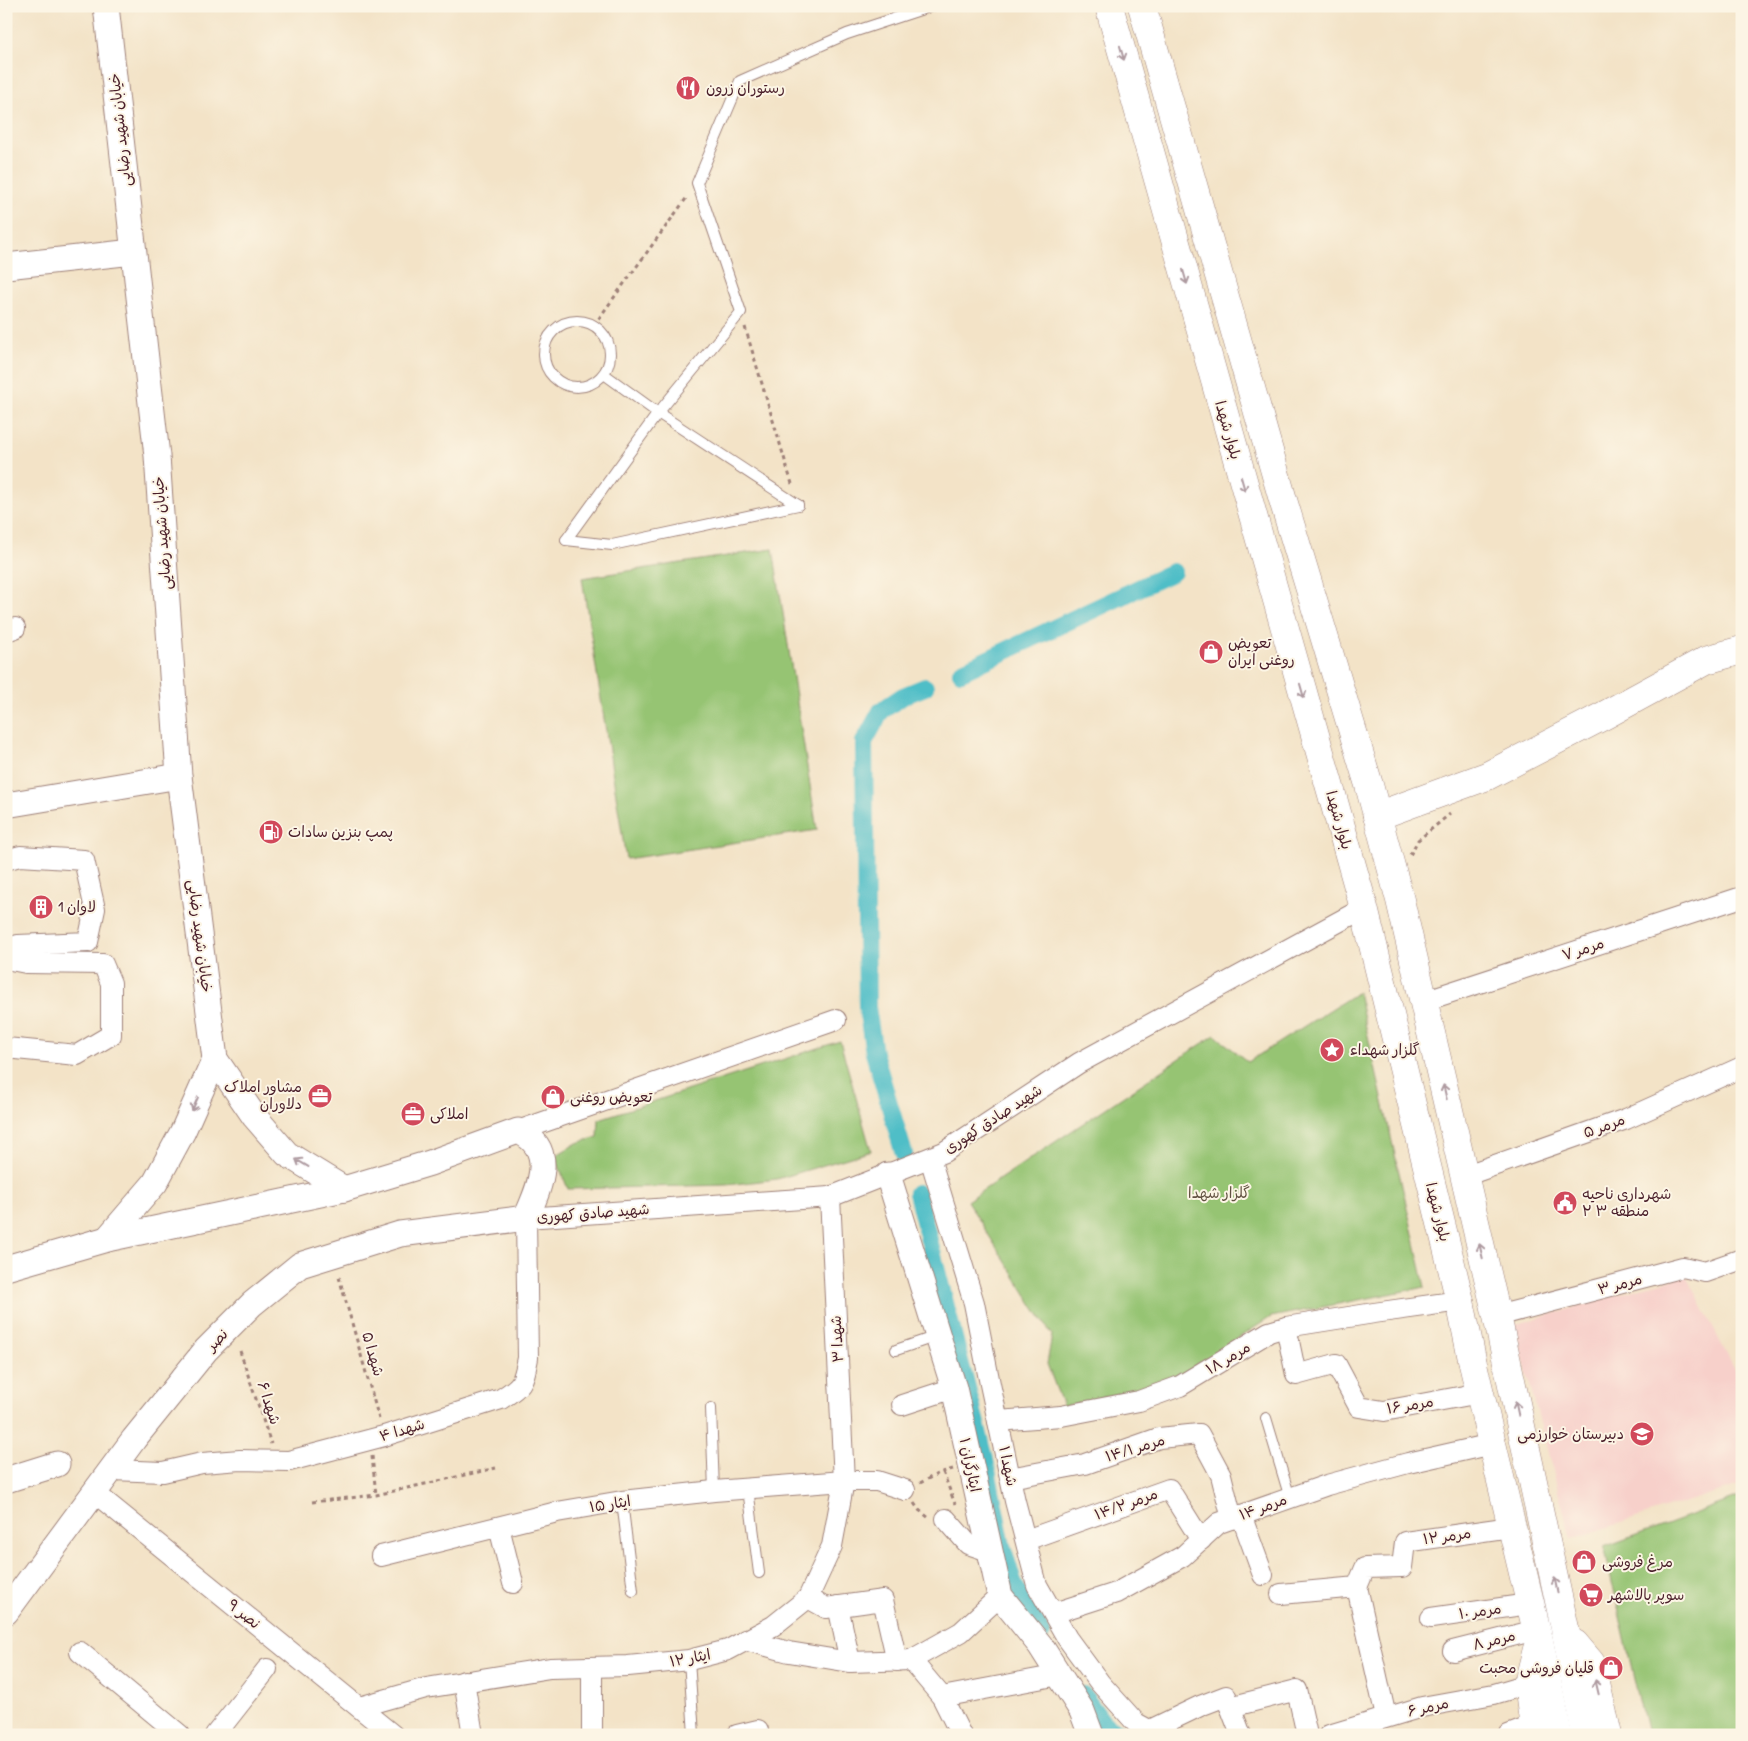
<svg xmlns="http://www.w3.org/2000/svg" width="1748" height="1741" font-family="'Patrick Hand','Playpen Sans Arabic',sans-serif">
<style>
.built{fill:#f7d0ca}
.green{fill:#96c473;stroke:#70724f}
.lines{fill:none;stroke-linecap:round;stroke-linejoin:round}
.canal{stroke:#50bec7;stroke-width:18}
.service-casing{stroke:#9e8179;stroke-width:12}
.minor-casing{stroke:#9e8179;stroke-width:22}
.tertiary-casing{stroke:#9e8179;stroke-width:27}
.secondary-casing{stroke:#9e8179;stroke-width:29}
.trunk-casing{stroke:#9e8179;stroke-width:29}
.path{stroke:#9e8179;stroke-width:3;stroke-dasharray:4 4;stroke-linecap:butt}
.service{stroke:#fff;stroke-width:10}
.minor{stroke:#fff;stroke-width:20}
.tertiary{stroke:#fff;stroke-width:25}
.secondary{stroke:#fff;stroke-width:28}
.trunk{stroke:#fff;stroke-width:28}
.oneway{stroke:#ae9aa0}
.labels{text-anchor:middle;stroke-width:4;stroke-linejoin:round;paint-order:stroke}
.poi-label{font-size:15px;fill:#4a1f2b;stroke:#fcf5e5;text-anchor:start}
.street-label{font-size:15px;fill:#4a1f2b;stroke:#fcf5e5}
.park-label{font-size:15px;fill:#615141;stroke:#fcf5e5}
</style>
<rect width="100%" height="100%" fill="#fcf5e5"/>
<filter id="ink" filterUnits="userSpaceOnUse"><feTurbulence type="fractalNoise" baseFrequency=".02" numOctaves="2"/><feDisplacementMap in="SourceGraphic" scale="10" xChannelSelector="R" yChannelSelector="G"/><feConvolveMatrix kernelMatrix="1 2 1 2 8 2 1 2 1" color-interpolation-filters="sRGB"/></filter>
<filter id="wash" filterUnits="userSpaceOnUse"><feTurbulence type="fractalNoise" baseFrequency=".0096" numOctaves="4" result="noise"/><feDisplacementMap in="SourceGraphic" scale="20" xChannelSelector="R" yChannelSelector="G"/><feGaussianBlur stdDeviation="1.12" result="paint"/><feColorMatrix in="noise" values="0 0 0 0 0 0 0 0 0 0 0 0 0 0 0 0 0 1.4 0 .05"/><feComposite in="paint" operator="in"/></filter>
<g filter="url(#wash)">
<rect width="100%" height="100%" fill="#f3e3c7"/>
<polygon class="built" points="1686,1275 1742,1384 1742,1484 1571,1539 1514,1325"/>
<g class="green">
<polygon points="773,549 817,830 626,859 582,578"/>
<polygon points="1358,992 1425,1287 1271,1317 1170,1382 1063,1406 1047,1364 1052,1335 967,1201 1215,1035 1248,1062"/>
<polygon points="840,1041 871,1151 777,1179 727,1185 568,1189 555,1156 577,1143 598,1137 599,1119"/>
<polygon points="1742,1496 1742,1735 1647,1735 1604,1547"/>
</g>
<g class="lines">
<g class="canal">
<polyline points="961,672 1173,572"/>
<polyline points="904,1154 874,1053 867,1007 864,742 881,711 903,696 925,687"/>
<polyline points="917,1193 984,1455 1002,1546 1014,1585 1042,1633"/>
<polyline points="1083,1695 1103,1723 1122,1735"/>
</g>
</g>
</g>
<g filter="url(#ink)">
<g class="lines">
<defs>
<g id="service">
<circle cx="577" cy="354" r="33"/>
<polyline points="604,374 658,413 798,505"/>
<polyline points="566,540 658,413 741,312 697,183 740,81 847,34 932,6"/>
<polyline points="566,540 612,545 798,505"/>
<polyline points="896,1350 937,1336"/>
<polyline points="711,1408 714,1491"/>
<polyline points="1266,1418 1290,1498"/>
<polyline points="748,1489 759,1573"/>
<polyline points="622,1501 633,1591"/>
<polyline points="689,1660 694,1735"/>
</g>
<g id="minor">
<polyline points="6,631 15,628"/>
<polyline points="6,860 20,856 84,860 95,909 88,942 18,945 6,950"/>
<polyline points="6,959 26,963 103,964 111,983 111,1035 77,1055 6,1048"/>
<polyline points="1424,1001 1742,897"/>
<polyline points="518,1131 836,1020"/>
<polyline points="930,1158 974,1303 990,1384 1015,1501 1037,1585 1067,1638 1100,1683 1136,1723 1158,1735"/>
<polyline points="1464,1176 1626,1119 1742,1067"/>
<polyline points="1497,1316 1683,1267 1705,1272 1742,1259"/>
<polyline points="1286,1327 1296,1375 1336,1364 1359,1407 1384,1411 1480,1393"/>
<polyline points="902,1405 954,1388"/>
<polyline points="998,1421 1061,1416 1139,1401 1180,1386 1269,1332 1286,1327 1374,1313 1460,1301"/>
<path d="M 112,1470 L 163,1472 L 202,1463 L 240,1460 L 289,1461 L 384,1436 L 501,1399 C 523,1385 523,1383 528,1358 L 526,1218 L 830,1197 L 944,1152 L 1079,1063 L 1364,908"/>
<polyline points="1010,1478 1085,1464 1159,1438 1199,1434 1221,1475 1232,1519"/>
<polyline points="95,1493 393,1735"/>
<polyline points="1241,1515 1263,1575"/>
<polyline points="946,1519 968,1544 989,1551"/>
<polyline points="499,1527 513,1583"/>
<polyline points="1026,1540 1169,1489 1201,1540"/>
<polyline points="381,1556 557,1512 622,1501 714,1491 844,1481 877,1481 905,1490"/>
<polyline points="1357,1587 1386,1717"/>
<polyline points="1281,1594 1357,1587 1365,1568 1402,1567 1405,1542 1511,1527"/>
<polyline points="808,1598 826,1608 883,1600 897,1661"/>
<polyline points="838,1606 850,1662"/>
<polyline points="1054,1613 1116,1593 1183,1556 1219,1523 1327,1485 1408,1463 1492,1444"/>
<polyline points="1431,1618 1529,1604"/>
<polyline points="745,1640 789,1652 850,1662 911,1660 961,1632 1000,1596"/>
<polyline points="1453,1651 1536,1630"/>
<polyline points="80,1652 180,1735"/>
<polyline points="911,1660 942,1697 961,1735"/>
<polyline points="592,1668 592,1735"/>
<polyline points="464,1681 473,1735"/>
<polyline points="942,1697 1059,1675"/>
<polyline points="359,1707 426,1688 550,1668 628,1666 689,1660 728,1650 773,1626 808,1598 832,1546 844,1481 830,1197"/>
<polyline points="1230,1707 1297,1690 1307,1735"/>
<polyline points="1150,1730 1200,1706 1226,1696 1241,1735"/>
<polyline points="215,1735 267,1669"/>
<polyline points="737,1735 758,1730"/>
<polyline points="1329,1735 1422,1707 1494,1694 1528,1684"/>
<polyline points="1508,1735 1532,1726"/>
</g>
<g id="tertiary">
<polyline points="106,6 157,456 179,776 215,1059 254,1116 287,1154 344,1189"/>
<polyline points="6,266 133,252"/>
<polyline points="6,805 179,776"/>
<polyline points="888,1175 954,1388 1000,1596 1040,1645 1082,1711 1091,1735"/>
<polyline points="107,1239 155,1183 183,1131 215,1059"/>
<path d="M 6,1268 L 107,1239 L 344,1189 L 430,1163 L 518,1131 C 558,1149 539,1188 526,1218 L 400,1234 L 300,1265 L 252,1304 L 206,1350 L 134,1439 L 6,1612"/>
<polyline points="6,1480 57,1464"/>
</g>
<polyline id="secondary" points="1377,816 1487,776 1605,715 1706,660 1742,650"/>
<g id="trunk">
<polyline points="1109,6 1364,908 1460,1301 1473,1364 1539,1640 1558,1735"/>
<polyline points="1142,6 1283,500 1369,785 1400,900 1497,1316 1566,1633 1586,1735"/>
<polyline points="1575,1644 1591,1663 1608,1735"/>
<polyline points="1535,1735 1528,1684 1537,1649"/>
</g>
</defs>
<use href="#service" class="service-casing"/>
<use href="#minor" class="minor-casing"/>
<use href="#tertiary" class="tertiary-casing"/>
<use href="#secondary" class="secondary-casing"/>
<use href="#trunk" class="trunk-casing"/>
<g class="path">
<polyline points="594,325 688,196"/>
<polyline points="745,327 792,484"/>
<polyline points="1410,855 1418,840 1450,814"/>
<polyline points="339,1277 379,1419"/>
<polyline points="240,1351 271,1444"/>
<polyline points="372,1456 376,1495"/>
<polyline points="943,1472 955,1504"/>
<polyline points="920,1483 939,1473 953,1469"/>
<polyline points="312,1502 376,1495 496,1468"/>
<polyline points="914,1503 919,1510 929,1518"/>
</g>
<use href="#service" class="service"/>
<use href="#minor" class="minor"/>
<use href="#tertiary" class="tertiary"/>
<use href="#secondary" class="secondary"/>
<use href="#trunk" class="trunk"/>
</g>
<defs><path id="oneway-shaft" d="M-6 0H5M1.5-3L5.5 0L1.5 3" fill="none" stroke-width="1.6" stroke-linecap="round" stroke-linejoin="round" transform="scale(1.25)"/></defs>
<g class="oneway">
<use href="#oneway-shaft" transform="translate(1122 53) rotate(74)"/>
<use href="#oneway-shaft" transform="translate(1185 277) rotate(74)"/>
<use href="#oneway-shaft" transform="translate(1243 484) rotate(74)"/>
<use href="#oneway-shaft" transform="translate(1302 691) rotate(74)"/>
<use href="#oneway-shaft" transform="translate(1445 1092) rotate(-103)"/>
<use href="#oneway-shaft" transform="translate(195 1104) rotate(114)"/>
<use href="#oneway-shaft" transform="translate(302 1163) rotate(-149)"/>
<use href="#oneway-shaft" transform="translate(1481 1251) rotate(-103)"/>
<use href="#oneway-shaft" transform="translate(1517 1409) rotate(-102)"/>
<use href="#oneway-shaft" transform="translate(1556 1585) rotate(-102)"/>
<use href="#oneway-shaft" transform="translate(1597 1687) rotate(-103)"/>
</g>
</g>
<defs>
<symbol id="restaurant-disc" viewBox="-11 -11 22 22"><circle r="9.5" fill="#d1495b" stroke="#fcf5e5"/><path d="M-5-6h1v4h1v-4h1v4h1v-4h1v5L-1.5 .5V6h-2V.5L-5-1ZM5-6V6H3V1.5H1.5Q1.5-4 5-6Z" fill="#fff"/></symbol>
<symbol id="shop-disc" viewBox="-11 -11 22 22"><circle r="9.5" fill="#d1495b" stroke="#fcf5e5"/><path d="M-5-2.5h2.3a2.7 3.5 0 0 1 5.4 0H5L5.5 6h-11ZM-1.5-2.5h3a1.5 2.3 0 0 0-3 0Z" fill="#fff"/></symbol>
<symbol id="fuel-disc" viewBox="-11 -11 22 22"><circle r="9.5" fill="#d1495b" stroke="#fcf5e5"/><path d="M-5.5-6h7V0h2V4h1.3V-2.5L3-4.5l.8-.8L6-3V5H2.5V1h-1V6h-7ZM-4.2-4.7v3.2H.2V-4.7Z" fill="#fff"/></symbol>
<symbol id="building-disc" viewBox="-11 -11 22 22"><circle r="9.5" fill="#d1495b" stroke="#fcf5e5"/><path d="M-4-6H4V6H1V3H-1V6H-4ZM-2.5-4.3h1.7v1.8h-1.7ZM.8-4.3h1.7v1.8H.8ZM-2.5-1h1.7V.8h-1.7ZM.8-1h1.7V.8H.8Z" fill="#fff"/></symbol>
<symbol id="sight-disc" viewBox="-11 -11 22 22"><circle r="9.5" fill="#d1495b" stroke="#fcf5e5"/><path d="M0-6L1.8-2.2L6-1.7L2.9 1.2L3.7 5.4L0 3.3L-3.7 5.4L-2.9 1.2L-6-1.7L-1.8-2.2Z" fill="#fff"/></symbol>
<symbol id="office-disc" viewBox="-11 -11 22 22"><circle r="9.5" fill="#d1495b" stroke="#fcf5e5"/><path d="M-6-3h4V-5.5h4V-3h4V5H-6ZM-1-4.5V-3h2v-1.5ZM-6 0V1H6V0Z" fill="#fff"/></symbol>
<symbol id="civic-disc" viewBox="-11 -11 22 22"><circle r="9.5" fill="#d1495b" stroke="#fcf5e5"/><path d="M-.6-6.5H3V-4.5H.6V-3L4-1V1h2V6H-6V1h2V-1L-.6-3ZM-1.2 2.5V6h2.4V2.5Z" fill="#fff"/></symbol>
<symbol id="school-disc" viewBox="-11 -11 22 22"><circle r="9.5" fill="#d1495b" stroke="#fcf5e5"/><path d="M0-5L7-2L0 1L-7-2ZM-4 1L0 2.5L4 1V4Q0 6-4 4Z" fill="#fff"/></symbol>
<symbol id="supermarket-disc" viewBox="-11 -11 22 22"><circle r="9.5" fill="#d1495b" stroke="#fcf5e5"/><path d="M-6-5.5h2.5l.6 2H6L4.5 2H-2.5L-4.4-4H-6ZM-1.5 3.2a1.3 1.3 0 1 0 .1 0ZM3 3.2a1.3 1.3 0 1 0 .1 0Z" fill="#fff"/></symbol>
</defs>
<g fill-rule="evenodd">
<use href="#restaurant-disc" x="674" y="74" width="28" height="28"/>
<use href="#shop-disc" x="1197" y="638" width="28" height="28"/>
<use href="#fuel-disc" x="257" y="818" width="28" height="28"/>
<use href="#building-disc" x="27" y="893" width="28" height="28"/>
<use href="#sight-disc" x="1318" y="1036" width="28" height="28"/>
<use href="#office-disc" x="306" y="1082" width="28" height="28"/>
<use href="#shop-disc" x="539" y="1083" width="28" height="28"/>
<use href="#office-disc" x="399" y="1100" width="28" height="28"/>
<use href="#civic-disc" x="1551" y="1189" width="28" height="28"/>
<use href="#school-disc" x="1628" y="1420" width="28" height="28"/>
<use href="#shop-disc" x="1570" y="1548" width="28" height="28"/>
<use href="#supermarket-disc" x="1577" y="1581" width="28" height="28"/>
<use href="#shop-disc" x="1597" y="1654" width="28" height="28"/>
</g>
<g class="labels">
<g class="poi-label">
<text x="706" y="93">رستوران زرون</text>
<text x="1228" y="648">تعویض<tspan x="1228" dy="17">روغنی ایران</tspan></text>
<text x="288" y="837">پمپ بنزین سادات</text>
<text x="58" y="912">لاوان 1</text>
<text x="1350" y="1055">گلزار شهداء</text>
<text x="302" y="1092" text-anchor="end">مشاور املاک<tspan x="302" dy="17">دلاوران</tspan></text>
<text x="570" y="1102">تعویض روغنی</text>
<text x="430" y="1119">املاکی</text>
<text x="1582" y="1199">شهرداری ناحیه<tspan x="1582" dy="17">۲ منطقه ۳</tspan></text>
<text x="1624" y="1439" text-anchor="end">دبیرستان خوارزمی</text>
<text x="1602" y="1567">مرغ فروشی</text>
<text x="1608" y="1600">سوپر بالاشهر</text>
<text x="1594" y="1673" text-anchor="end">قلیان فروشی محبت</text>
</g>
<g class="street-label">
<text transform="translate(120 130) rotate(-96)" y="5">خیابان شهید رضایی</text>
<text transform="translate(1228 430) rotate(74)" y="5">بلوار شهدا</text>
<text transform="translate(162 533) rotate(-94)" y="5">خیابان شهید رضایی</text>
<text transform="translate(1339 820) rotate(74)" y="5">بلوار شهدا</text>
<text transform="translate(200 936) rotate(83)" y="5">خیابان شهید رضایی</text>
<text transform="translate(1583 949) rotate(-18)" y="5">مرمر ۷</text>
<text transform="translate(993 1119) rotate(-33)" y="5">شهید صادق کهوری</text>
<text transform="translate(1604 1126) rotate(-20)" y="5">مرمر ۵</text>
<text transform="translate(1438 1212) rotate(76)" y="5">بلوار شهدا</text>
<text transform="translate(593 1213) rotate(-4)" y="5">شهید صادق کهوری</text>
<text transform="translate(1620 1284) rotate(-15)" y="5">مرمر ۳</text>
<text transform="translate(837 1339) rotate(-93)" y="5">شهدا ۳</text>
<text transform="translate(217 1340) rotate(-46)" y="5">نصر</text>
<text transform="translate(373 1354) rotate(74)" y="5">شهدا ۵</text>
<text transform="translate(1228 1358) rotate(-31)" y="5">مرمر ۱۸</text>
<text transform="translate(269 1403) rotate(72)" y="5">شهدا ۶</text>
<text transform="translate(1410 1405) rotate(-9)" y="5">مرمر ۱۶</text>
<text transform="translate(402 1430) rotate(-17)" y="5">شهدا ۴</text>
<text transform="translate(1135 1448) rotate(-17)" y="5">مرمر ۱۴/۱</text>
<text transform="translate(970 1465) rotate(78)" y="5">ایثارگران ۱</text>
<text transform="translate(1008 1466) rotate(78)" y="5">شهدا ۱</text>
<text transform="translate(610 1504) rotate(-9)" y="5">ایثار ۱۵</text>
<text transform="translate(1126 1504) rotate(-20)" y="5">مرمر ۱۴/۲</text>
<text transform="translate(1263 1507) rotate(-20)" y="5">مرمر ۱۴</text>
<text transform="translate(1447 1536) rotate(-8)" y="5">مرمر ۱۲</text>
<text transform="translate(1480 1611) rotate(-8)" y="5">مرمر ۱۰</text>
<text transform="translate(244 1614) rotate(39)" y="5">نصر ۹</text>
<text transform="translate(1494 1640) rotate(-14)" y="5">مرمر ۸</text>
<text transform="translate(690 1658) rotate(-11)" y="5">ایثار ۱۲</text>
<text transform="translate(1428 1707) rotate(-13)" y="5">مرمر ۶</text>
</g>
<g class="park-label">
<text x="1219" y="1198">گلزار شهدا</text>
</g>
</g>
<rect width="1748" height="1741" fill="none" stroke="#fcf5e5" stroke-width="25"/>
</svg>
